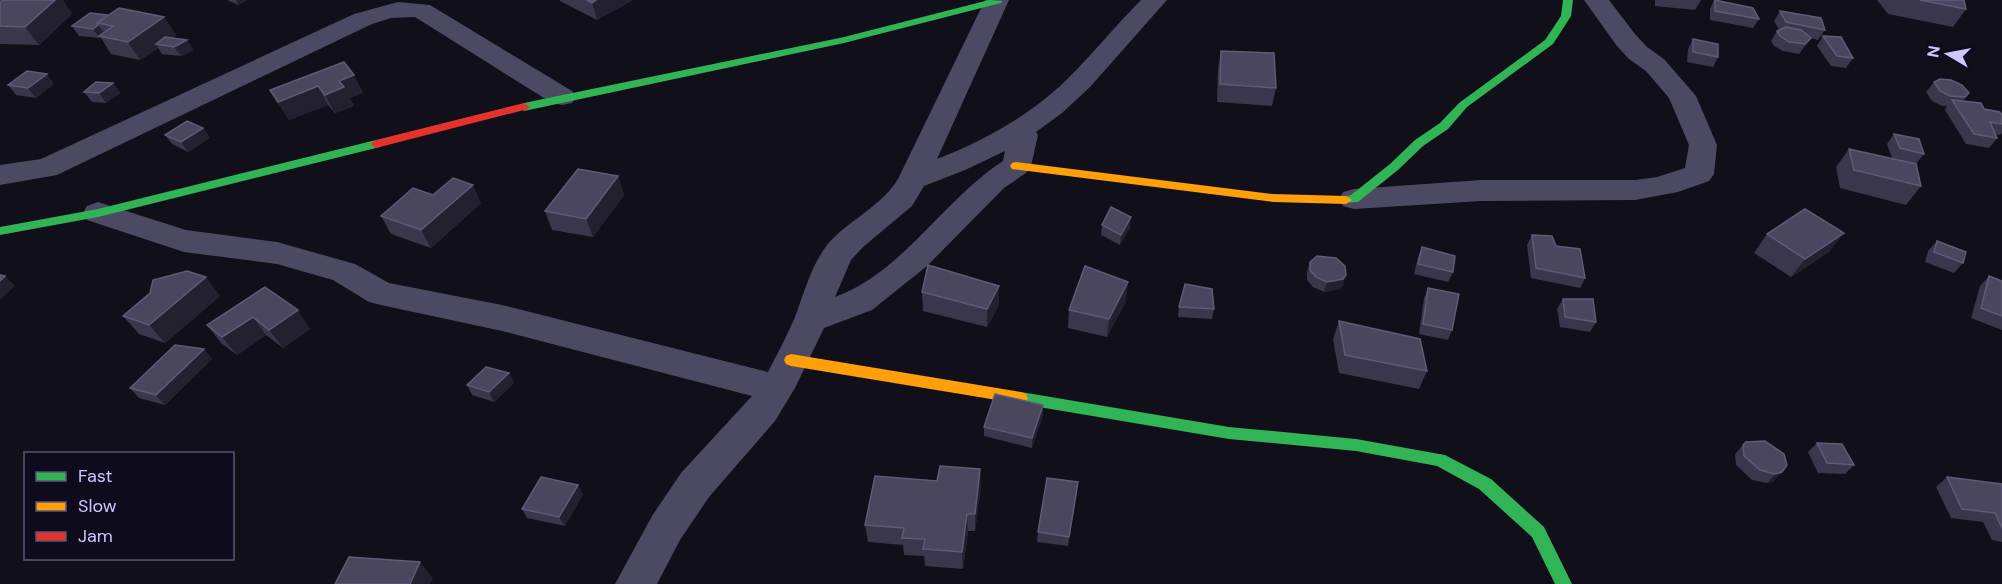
<svg xmlns="http://www.w3.org/2000/svg" width="2002" height="584" font-family="'DM Sans',sans-serif">
<style>
.lines{fill:none;stroke-linecap:round;stroke-linejoin:round}
.street{fill:#4b4a62;fill-rule:evenodd}
.fast{fill:#30b455;fill-rule:evenodd}
.slow{fill:#ff9f0a;fill-rule:evenodd}
.jam{fill:#e5322d;fill-rule:evenodd}
.wall{fill:#3a364b}
.shaded-wall{fill:#23202f}
.building{fill:#4a465e;stroke:#5f5a77;stroke-width:1.5}
</style>
<rect width="100%" height="100%" fill="#110f19"/>
<g class="lines">
<g class="street">
<path d="M 985,0 L 1009,0 L 937,159 C 981,142 1023,119 1059,87 C 1088,60 1113,28 1141,0 L 1167,0 L 1090,87 L 1062,113 L 1036,132 L 1038,135 L 1031,166 L 1026,173 L 1004,188 L 927,266 L 872,310 L 824,328 L 795,388 L 775,421 L 709,497 L 680,540 L 657,584 L 615,584 L 652,516 L 681,473 L 752,396 L 502,331 L 381,305 L 369,302 L 333,280 L 277,264 L 184,252 L 87,220 L 83,213 L 87,206 L 98,202 L 186,230 L 277,242 L 355,264 L 389,283 L 502,305 L 768,372 C 777,354 787,336 795,317 C 804,293 811,266 827,245 C 848,220 880,208 898,179 ZM 1005,151 L 1003,161 C 944,199 902,273 835,297 L 851,260 L 863,247 L 912,206 L 924,186 L 965,170 Z"/>
<polygon points="1584,0 1609,0 1635,34 1647,47 1664,59 1696,96 1717,145 1714,174 1709,181 1678,192 1635,200 1481,201 1354,209 1343,206 1339,199 1343,192 1354,189 1481,180 1635,180 1657,177 1685,168 1689,145 1669,98 1646,71 1629,59 1617,46"/>
<polygon points="398,2 430,5 572,91 576,97 572,103 562,105 552,103 415,17 391,18 372,24 57,175 0,185 0,165 41,159 354,14"/>
</g>
<g class="fast">
<polygon points="989,0 1002,1 1001,3 844,43 524,111 518,107 524,103 844,37"/>
<polygon points="1563,0 1573,0 1571,16 1553,44 1467,107 1448,129 1423,146 1398,170 1358,202 1342,203 1340,200 1342,197 1351,195 1390,164 1415,140 1440,123 1459,103 1545,40 1561,16"/>
<polygon points="376,140 382,144 380,147 98,217 0,235 0,227 98,209"/>
<polygon points="1021,392 1229,427 1356,439 1445,455 1491,479 1544,527 1572,584 1555,584 1532,537 1479,489 1437,466 1356,451 1229,439 1021,404 1016,402 1014,398 1016,394"/>
</g>
<g class="slow">
<polygon points="1016,162 1273,194 1346,196 1352,200 1346,204 1273,202 1012,169 1010,166 1012,163"/>
<polygon points="791,354 1021,392 1026,394 1028,398 1026,402 1021,404 791,366 786,364 784,360 786,356"/>
</g>
<polygon class="jam" points="524,103 530,107 528,109 376,148 370,144 376,140"/>
</g>
<g class="wall">
<polygon points="227,0 247,0 238,5"/>
<polygon points="560,0 633,0 597,20 560,1"/>
<polygon points="1655,0 1701,0 1695,10 1655,6"/>
<polygon points="1714,0 1759,19 1753,28 1710,20 1710,9"/>
<polygon points="1877,0 1964,0 1966,9 1953,27 1888,14"/>
<polygon points="0,2 72,14 39,45 0,44"/>
<polygon points="1780,11 1825,30 1818,40 1811,38 1799,54 1783,51 1774,46 1771,41 1777,31 1779,30 1774,21"/>
<polygon points="109,15 164,17 176,35 172,38 187,40 193,50 181,56 162,54 158,48 140,60 111,54 101,38 79,36 72,26"/>
<polygon points="1823,36 1853,58 1846,68 1831,66 1817,46"/>
<polygon points="1693,39 1718,57 1713,67 1687,62 1688,49"/>
<polygon points="1221,51 1276,88 1272,106 1217,102 1218,69"/>
<polygon points="344,62 363,93 350,98 354,106 335,113 328,105 289,120 270,90"/>
<polygon points="1934,82 1969,93 1963,101 2002,115 2002,133 2000,135 1995,134 1997,138 1989,148 1966,144 1945,110 1947,106 1942,106 1932,101 1926,92"/>
<polygon points="113,83 120,93 106,103 92,102 84,92"/>
<polygon points="54,84 36,98 16,95 8,85"/>
<polygon points="203,128 210,138 188,152 172,144 165,135"/>
<polygon points="1894,134 1924,154 1916,164 1892,158 1887,144"/>
<polygon points="1849,149 1921,186 1906,205 1840,188 1836,167"/>
<polygon points="618,176 624,195 593,237 552,230 545,211"/>
<polygon points="433,195 481,203 431,248 391,234 381,216"/>
<polygon points="1102,225 1130,227 1120,245 1101,235"/>
<polygon points="1767,234 1830,251 1791,277 1754,253"/>
<polygon points="1532,235 1585,278 1580,288 1531,278 1527,245"/>
<polygon points="1937,241 1963,263 1954,273 1925,262 1928,251"/>
<polygon points="1422,247 1453,272 1448,282 1414,274 1418,257"/>
<polygon points="1310,262 1343,285 1340,289 1324,292 1313,287 1307,280 1307,272"/>
<polygon points="1989,276 2002,281 2002,330 1971,318 1980,286"/>
<polygon points="265,287 310,329 283,348 266,335 237,355 221,343 207,325"/>
<polygon points="1428,288 1452,330 1448,340 1419,334 1424,298"/>
<polygon points="922,292 999,305 987,327 923,311"/>
<polygon points="150,293 220,296 165,343 139,334 123,316"/>
<polygon points="1563,299 1596,322 1590,332 1560,327 1557,309"/>
<polygon points="1126,301 1107,337 1068,328 1069,310"/>
<polygon points="1179,307 1214,309 1212,319 1178,317"/>
<polygon points="1339,321 1427,371 1419,389 1339,373 1333,339"/>
<polygon points="204,349 212,359 165,405 139,398 130,388"/>
<polygon points="509,373 514,383 494,402 472,395 467,385"/>
<polygon points="1043,405 1043,415 1032,448 984,436 984,427"/>
<polygon points="1817,443 1854,465 1845,474 1818,473 1808,452"/>
<polygon points="1743,445 1784,454 1773,482 1767,483 1752,480 1736,465 1735,454"/>
<polygon points="1947,477 2002,484 2002,542 1992,540 1983,522 1951,518 1936,487"/>
<polygon points="981,486 975,531 968,531 963,569 925,566 924,556 904,555 903,545 868,542 865,525"/>
<polygon points="1077,491 1068,546 1037,542 1038,532"/>
<polygon points="583,494 565,526 527,518 522,509"/>
</g>
<g class="shaded-wall">
<polygon points="55,0 63,0 72,14 39,45 25,27"/>
<polygon points="236,0 247,0 238,5"/>
<polygon points="596,0 633,0 597,20 592,3"/>
<polygon points="164,17 176,35 162,45 156,44 158,48 140,60 128,42"/>
<polygon points="98,25 105,34 99,36 101,38 100,39 93,29"/>
<polygon points="187,40 193,50 181,56 174,47"/>
<polygon points="47,74 54,84 36,98 28,88"/>
<polygon points="354,75 363,93 350,98 354,106 335,113 325,95 339,81"/>
<polygon points="113,83 120,93 106,103 99,93"/>
<polygon points="318,86 328,105 289,120 278,102"/>
<polygon points="203,128 210,138 188,152 181,142"/>
<polygon points="618,176 624,195 593,237 586,219"/>
<polygon points="473,185 481,203 431,248 421,230"/>
<polygon points="1131,217 1130,227 1120,245 1121,235"/>
<polygon points="1844,233 1830,251 1791,277 1805,259"/>
<polygon points="1346,275 1343,285 1340,289 1324,292 1327,282"/>
<polygon points="5,276 15,286 0,300 0,281"/>
<polygon points="206,277 220,296 165,343 149,325"/>
<polygon points="1128,282 1126,301 1107,337 1109,319"/>
<polygon points="999,286 999,305 987,327 987,309"/>
<polygon points="298,310 310,329 283,348 269,330"/>
<polygon points="253,317 266,335 237,355 222,337"/>
<polygon points="204,349 212,359 165,405 156,395"/>
<polygon points="509,373 514,383 494,402 489,392"/>
<polygon points="1043,405 1043,415 1032,448 1032,438"/>
<polygon points="980,469 981,486 975,531 975,514"/>
<polygon points="1782,472 1773,482 1767,483 1775,474"/>
<polygon points="1078,482 1077,491 1068,546 1069,537"/>
<polygon points="578,485 583,494 565,526 559,517"/>
<polygon points="967,514 968,531 963,569 962,552"/>
<polygon points="420,562 433,578 430,584 410,584"/>
</g>
<g class="building">
<polygon points="2,0 55,0 25,27 0,26 0,2"/>
<polygon points="587,0 596,0 592,3"/>
<polygon points="1715,0 1753,8 1759,19 1715,11"/>
<polygon points="1920,0 1964,0 1966,9"/>
<polygon points="119,8 164,17 128,42 99,36 113,26 97,23"/>
<polygon points="1780,11 1821,18 1825,30 1786,22"/>
<polygon points="90,13 108,15 97,23 98,25 93,29 72,26"/>
<polygon points="1786,27 1801,30 1811,38 1805,44 1789,42 1780,36 1777,31"/>
<polygon points="1823,36 1841,37 1853,58 1837,56"/>
<polygon points="165,37 187,40 174,47 156,44"/>
<polygon points="1693,39 1718,44 1718,57 1693,52"/>
<polygon points="1221,51 1274,53 1276,88 1220,84"/>
<polygon points="344,62 354,75 339,81 344,87 325,95 318,86 278,102 270,90"/>
<polygon points="27,71 47,74 28,88 8,85"/>
<polygon points="1940,79 1951,80 1962,85 1969,93 1965,97 1950,96 1940,91 1934,82"/>
<polygon points="96,82 113,83 99,93 84,92"/>
<polygon points="1952,100 1981,103 1984,109 2000,112 2002,115 2002,124 1990,122 1997,138 1974,134"/>
<polygon points="187,121 203,128 181,142 165,135"/>
<polygon points="1894,134 1919,139 1924,154 1900,148"/>
<polygon points="1849,149 1916,164 1921,186 1854,170"/>
<polygon points="578,169 618,176 586,219 545,211"/>
<polygon points="453,178 473,185 421,230 381,216 413,188 433,195"/>
<polygon points="1111,207 1131,217 1121,235 1102,225"/>
<polygon points="1805,209 1844,233 1805,259 1767,234"/>
<polygon points="1532,235 1552,236 1556,246 1580,249 1585,278 1536,268"/>
<polygon points="1937,241 1966,252 1963,263 1934,252"/>
<polygon points="1422,247 1455,256 1453,272 1418,264"/>
<polygon points="1317,256 1336,258 1345,266 1346,275 1343,279 1327,282 1316,277 1310,270 1310,262"/>
<polygon points="928,265 999,286 987,309 922,292"/>
<polygon points="1085,266 1128,282 1109,319 1069,310"/>
<polygon points="187,271 206,277 149,325 123,316 150,293 153,280"/>
<polygon points="0,275 5,276 0,281"/>
<polygon points="1989,276 2002,281 2002,316 1981,308"/>
<polygon points="1185,284 1212,289 1214,309 1179,307"/>
<polygon points="265,287 298,310 269,330 253,317 222,337 207,325"/>
<polygon points="1428,288 1459,294 1452,330 1423,324"/>
<polygon points="1563,299 1593,299 1596,322 1565,317"/>
<polygon points="1339,321 1420,339 1427,371 1345,355"/>
<polygon points="175,345 204,349 156,395 130,388"/>
<polygon points="486,367 509,373 489,392 467,385"/>
<polygon points="995,394 1043,405 1032,438 984,427"/>
<polygon points="1765,441 1784,454 1787,465 1782,472 1775,474 1760,470 1744,456 1743,445 1746,442"/>
<polygon points="1817,443 1842,444 1854,465 1827,463"/>
<polygon points="940,466 980,469 975,514 967,514 962,552 923,549 925,539 902,538 904,528 865,525 875,476 937,481"/>
<polygon points="541,477 578,485 559,517 522,509"/>
<polygon points="1947,477 2002,484 2002,528 1995,513 1962,509"/>
<polygon points="1047,478 1078,482 1069,537 1038,532"/>
<polygon points="349,557 420,562 410,584 335,584"/>
</g>
<rect x="24" y="452" width="210" height="108" fill="#0e0b1d" stroke="#5b5677" stroke-width="1.5"/>
<rect x="36" y="472" width="30" height="9" fill="#30b455" stroke="#5b5677" stroke-width="1.5"/>
<text x="78" y="482" font-size="18" fill="#cec7ff">Fast</text>
<rect x="36" y="502" width="30" height="9" fill="#ff9f0a" stroke="#5b5677" stroke-width="1.5"/>
<text x="78" y="512" font-size="18" fill="#cec7ff">Slow</text>
<rect x="36" y="532" width="30" height="9" fill="#e5322d" stroke="#5b5677" stroke-width="1.5"/>
<text x="78" y="542" font-size="18" fill="#cec7ff">Jam</text>
<g transform="translate(1948 54) rotate(280)" stroke="#0e0b1d" stroke-width="4.5" paint-order="stroke">
<path d="M0-4.5L10 22L0 15L-10 22Z" fill="#cec7ff"/>
<text y="-9" font-size="16" font-weight="bold" text-anchor="middle" fill="#cec7ff">N</text>
</g>
</svg>
